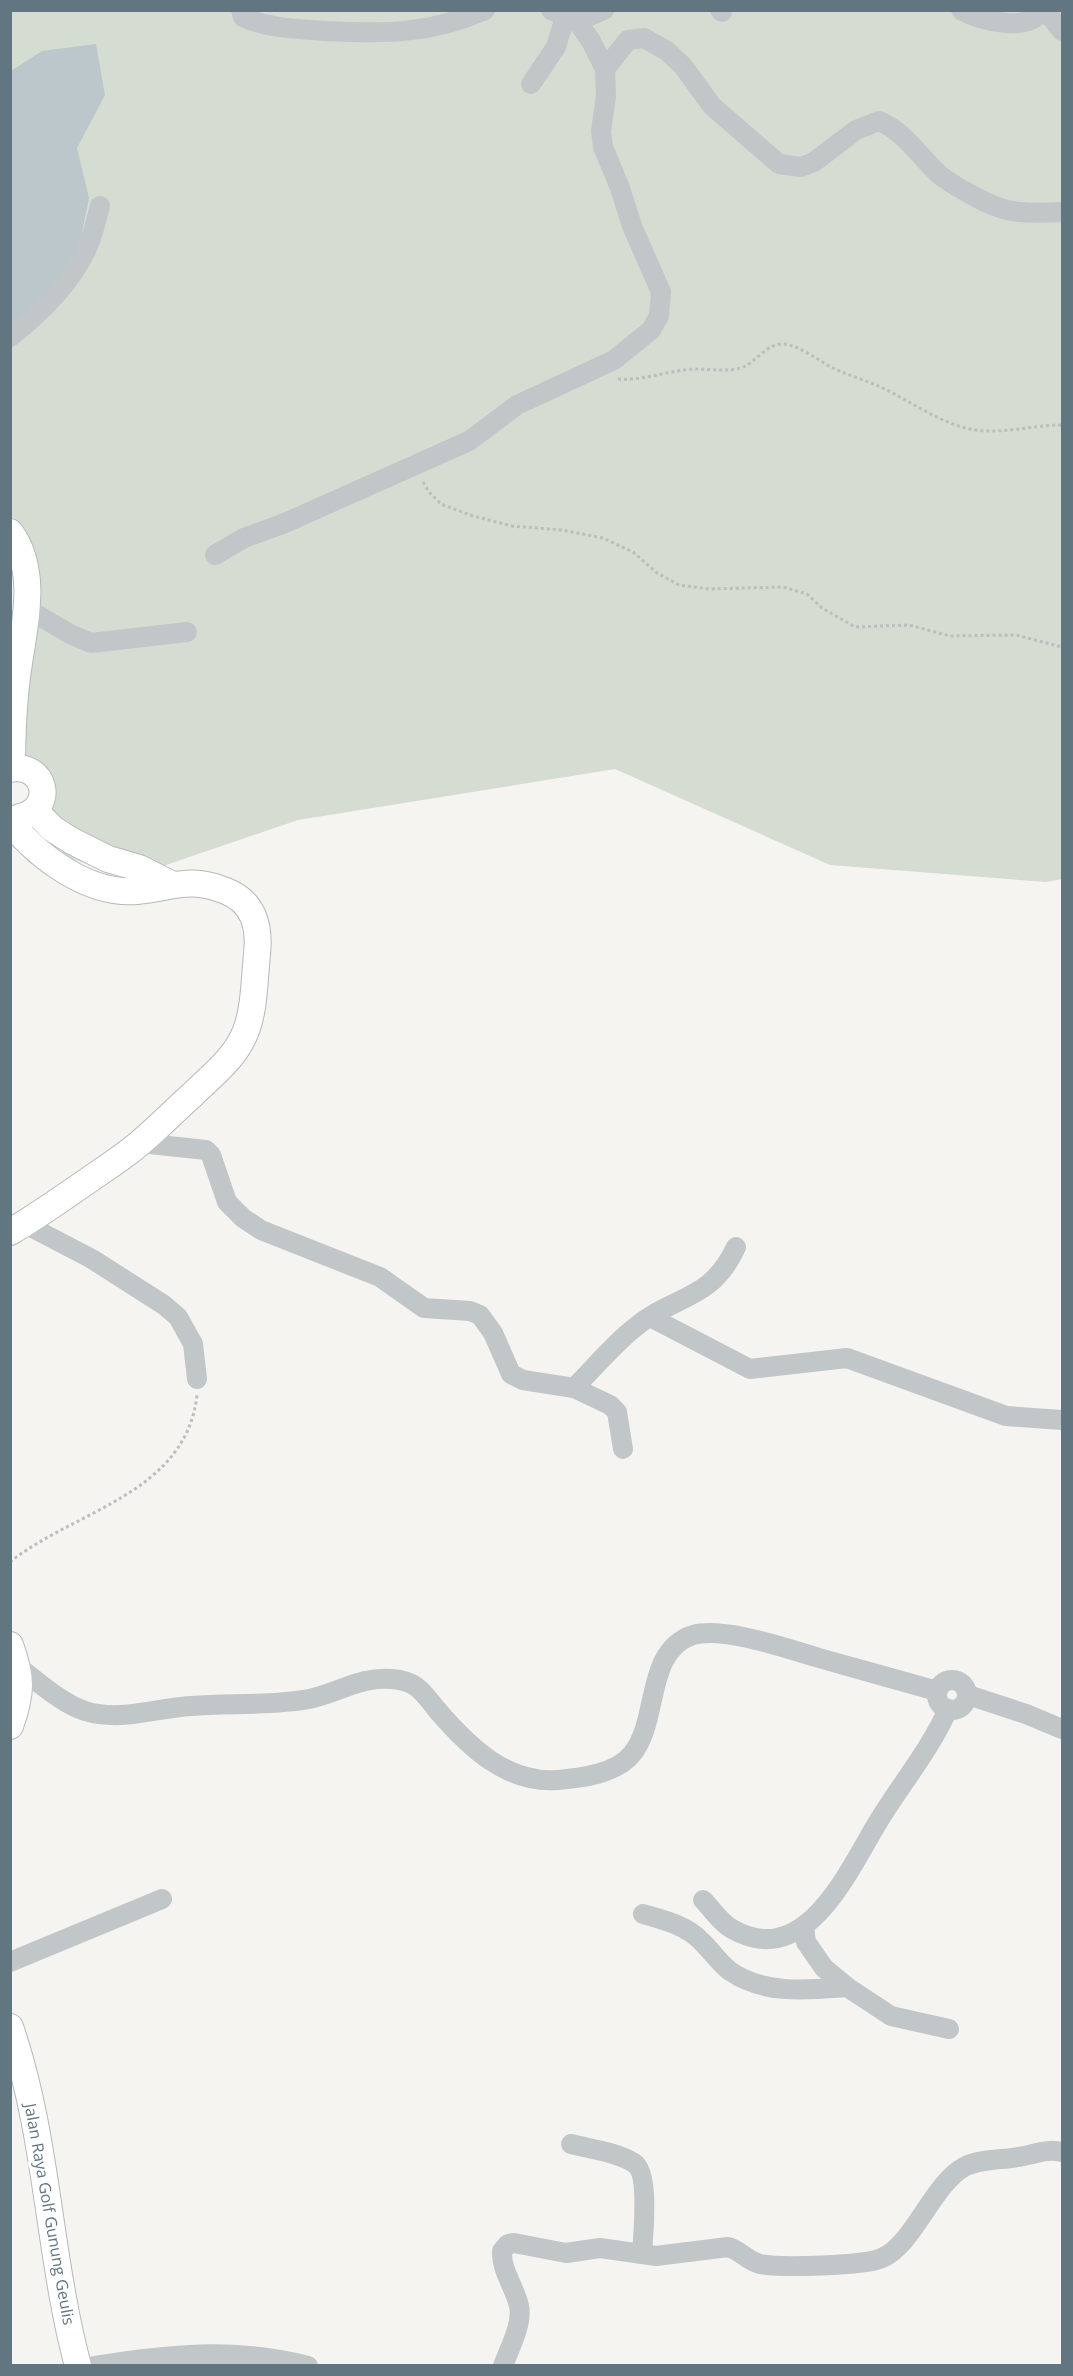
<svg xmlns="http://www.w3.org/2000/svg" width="1073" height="2376" font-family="'Open Sans',sans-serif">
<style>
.green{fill:#d5dcd1}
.water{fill:#bbc7cb}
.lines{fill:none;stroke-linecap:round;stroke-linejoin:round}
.major-casing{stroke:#b4b9bc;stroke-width:28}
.path{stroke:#bbbdbf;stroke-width:3;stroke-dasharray:3 3;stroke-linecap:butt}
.minor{stroke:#c1c6c8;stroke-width:20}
.major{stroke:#fff;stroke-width:26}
.labels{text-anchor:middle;stroke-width:6;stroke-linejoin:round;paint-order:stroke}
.street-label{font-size:16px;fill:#627682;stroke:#fff}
</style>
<rect width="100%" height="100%" fill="#f5f4f0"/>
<polygon class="green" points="11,11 1062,11 1062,879 1046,882 830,865 615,769 298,820 128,878 64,856 23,756 28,563 11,552"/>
<polygon class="water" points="96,44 105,95 77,148 89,198 77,257 11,332 11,71 42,51"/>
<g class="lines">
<defs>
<g id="major">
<path d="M 10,532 C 42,575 21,636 16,685 C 13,713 12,740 12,768"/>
<path d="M 10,769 C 46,762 56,809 20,817"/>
<polyline points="35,811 53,829 72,841 108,859 139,868 171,884"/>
<path d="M 10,822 C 39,858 89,895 137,891 C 172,888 189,876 226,891 C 254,902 260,927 257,954 C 254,982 255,1019 240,1043 C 229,1063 207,1080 191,1096 C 174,1111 158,1128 141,1142 C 124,1157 104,1169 86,1182 C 61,1199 36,1217 10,1232"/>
<path d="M 10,1645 C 22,1678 22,1693 10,1726"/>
<path d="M 10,2027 C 48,2137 48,2254 78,2366"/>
</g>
</defs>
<use href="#major" class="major-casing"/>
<g class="path">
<path d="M 618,379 C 644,381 669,370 695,369 C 710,369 726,372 741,368 C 756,363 766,343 784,344 C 801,346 819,361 833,368 C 847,375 862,379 876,385 C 904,397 933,419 962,427 C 995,437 1030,425 1062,425"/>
<polyline points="423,482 429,492 441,504 473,516 512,526 562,530 603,538 633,552 657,573 679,585 709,589 783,587 807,594 822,608 855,627 909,625 950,636 1016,635 1062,647"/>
<path d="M 10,1562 C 75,1510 186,1494 197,1395"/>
</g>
<g class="minor">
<path d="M 241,10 L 243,17 C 270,29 297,29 326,31 C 384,34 431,34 485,10"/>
<polyline points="720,10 722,12"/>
<path d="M 961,10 C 980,21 1029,33 1042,10"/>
<polyline points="1045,10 1062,31"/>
<polyline points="577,21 604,10"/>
<path d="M 605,69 L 628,40 L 644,38 L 667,51 L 683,66 L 712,106 L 779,164 L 801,167 L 814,162 L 856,130 L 879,121 C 907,133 919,157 941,176 C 956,187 989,206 1007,210 C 1023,214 1046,213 1062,212"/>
<polyline points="531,84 556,47 565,17"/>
<path d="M 10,337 C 42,312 75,280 90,241 C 94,230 97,217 100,206"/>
<polyline points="215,555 244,538 285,523 469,441 517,405 614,360 651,330 659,316 661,292 632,226 620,188 603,147 601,131 606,96 605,69 591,41 577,21 551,10"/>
<polyline points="26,608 70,634 91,643 187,632"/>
<polyline points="140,1143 206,1150 211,1155 227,1202 243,1218 261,1230 380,1277 424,1308 470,1311 480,1315 493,1333 511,1374 523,1380 574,1388 610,1405 617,1412 623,1449"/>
<polyline points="25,1224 92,1259 164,1305 178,1317 193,1344 197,1379"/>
<polyline points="650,1317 750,1369 847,1358 1006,1416 1062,1420"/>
<path d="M 574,1388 C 593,1369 612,1346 633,1329 C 674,1294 711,1302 736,1247"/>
<path d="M 18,1667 C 39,1682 61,1703 85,1711 C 121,1722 156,1708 191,1706 C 231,1703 270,1706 309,1699 C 337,1693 362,1676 392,1679 C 418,1681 423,1693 438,1711 C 469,1747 507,1784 558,1780 C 581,1778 616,1774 632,1754 C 660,1720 644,1651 693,1635 C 723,1626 788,1649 819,1658 C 858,1669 898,1680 937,1691"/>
<circle cx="952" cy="1695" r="15"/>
<polyline points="968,1695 1026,1714 1062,1729"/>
<path d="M 703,1900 C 712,1909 721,1923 732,1929 C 806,1971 848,1871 878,1822 C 901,1784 930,1750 948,1709"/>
<path d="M 643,1914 C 663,1920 686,1925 701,1941 C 711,1950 719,1963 730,1971 C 764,1995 808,1990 847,1987"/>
<polyline points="804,1927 806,1942 824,1968 847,1987 891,2016 949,2029"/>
<polyline points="10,1962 162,1899"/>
<path d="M 571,2144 C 591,2149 616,2152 634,2163 C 650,2173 643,2236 642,2254"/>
<path d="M 94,2366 C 168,2354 234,2347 308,2366"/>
<path d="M 503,2366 C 509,2349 523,2324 519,2306 C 515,2287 501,2271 502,2251 L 508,2244 L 514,2243 L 566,2253 L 600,2248 L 656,2256 L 728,2247 C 740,2250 747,2261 760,2264 C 780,2268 864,2266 882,2258 C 914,2244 932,2185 964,2167 C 979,2159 1001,2160 1018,2157 C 1033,2155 1047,2148 1062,2152"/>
</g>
<use href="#major" class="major"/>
</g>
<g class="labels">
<g class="street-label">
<text transform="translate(50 2214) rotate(80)" y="6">Jalan Raya Golf Gunung Geulis</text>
</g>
</g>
<rect width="1073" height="2376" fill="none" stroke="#627682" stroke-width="24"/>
</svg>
